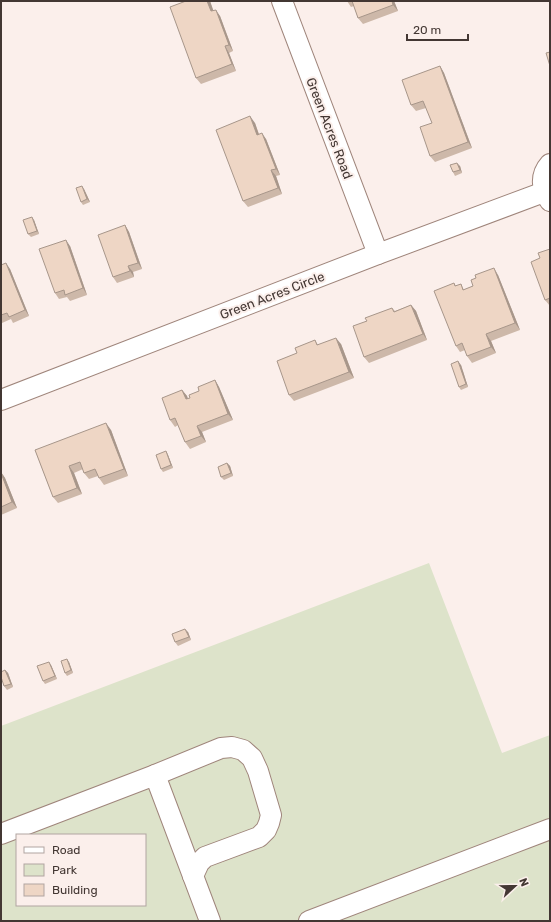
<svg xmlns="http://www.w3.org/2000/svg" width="551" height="922" font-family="Rubik,sans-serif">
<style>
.green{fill:#dde3ca;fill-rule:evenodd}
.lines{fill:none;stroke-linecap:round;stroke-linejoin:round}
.minor-casing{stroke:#9f857b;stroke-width:22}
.minor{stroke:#fff;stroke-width:20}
.wall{fill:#cdb8a9}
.shaded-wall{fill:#a7968a}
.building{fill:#eed6c5;stroke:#a7968a}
.labels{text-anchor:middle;stroke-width:4;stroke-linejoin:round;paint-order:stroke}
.street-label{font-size:13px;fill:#433733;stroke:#fbefeb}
</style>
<rect width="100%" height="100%" fill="#fbefeb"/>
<path class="green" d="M 429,563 L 502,753 L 550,735 L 550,921 L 1,921 L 1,726 ZM 17,835 L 145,835 L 145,905 L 17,905 Z"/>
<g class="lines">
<defs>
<g id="minor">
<polyline points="282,1 378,254"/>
<path d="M 550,164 C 540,175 541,189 550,201"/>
<polyline points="1,400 378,254 544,192"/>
<polyline points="155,775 221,748 232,747 243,750 252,758 258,771 271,815 269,823 266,830 259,837 205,857 199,863 193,876"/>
<polyline points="1,834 155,775 210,921"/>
<polyline points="309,921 550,829"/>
</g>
</defs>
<use href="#minor" class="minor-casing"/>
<use href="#minor" class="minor"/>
</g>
<g class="wall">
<polygon points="186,1 210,1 213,11 220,16 233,51 229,53 236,71 201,84 196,78"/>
<polygon points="347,1 394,1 398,11 363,24 358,18 354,6 351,7"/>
<polygon points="440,66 444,73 472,148 435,162 430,156 432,123 426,108 416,111 411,105"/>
<polygon points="255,123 259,134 266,139 280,175 276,176 282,194 248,207 243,201"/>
<polygon points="460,166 462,173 455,176 453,172"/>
<polygon points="84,189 90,202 83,205 81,202"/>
<polygon points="34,220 39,234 31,237 28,234"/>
<polygon points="125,225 129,232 142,269 133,272 134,277 117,283 113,277"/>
<polygon points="70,246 87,295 70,301 67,297 59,299 55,293"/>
<polygon points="550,249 550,306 545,300"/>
<polygon points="1,265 10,269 29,316 13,323 11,319 2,323 1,322"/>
<polygon points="498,275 520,330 491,341 496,353 472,363 467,356 465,350 460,352 456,346 454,283 456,286 461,284 464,290"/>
<polygon points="411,305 416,311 427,340 369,363 364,357 367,321 392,308 395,311"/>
<polygon points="315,340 318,345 341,344 354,378 294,401 289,395 297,353"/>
<polygon points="461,365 468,387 461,390 459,387"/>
<polygon points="215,380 219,387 233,420 202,432 206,442 190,449 185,442 178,425 175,427 170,420 182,390 187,396 188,399 190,398"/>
<polygon points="111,430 128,476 104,485 99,478 98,476 89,479 84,473 83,469 74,473 82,494 58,503 53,497 35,450"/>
<polygon points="166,451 168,455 173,468 163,472 161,469"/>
<polygon points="227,463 230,466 233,476 224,480 221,477"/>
<polygon points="1,472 5,478 17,508 1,515"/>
<polygon points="188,632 191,640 178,646 175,642"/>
<polygon points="69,662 73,673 67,676 65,673"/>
<polygon points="51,665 57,679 45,684 43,681"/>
<polygon points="5,670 8,673 13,687 7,690 4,686"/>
</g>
<g class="shaded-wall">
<polygon points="207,1 210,1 216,18 211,11"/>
<polygon points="392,1 394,1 398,11 393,5"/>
<polygon points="216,10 220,16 233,51 229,45"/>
<polygon points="225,46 229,53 236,71 232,64"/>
<polygon points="440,66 444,73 472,148 468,142"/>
<polygon points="250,116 255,123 261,141 257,135"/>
<polygon points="262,133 266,139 280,175 276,169"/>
<polygon points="457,163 460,166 462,173 460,170"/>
<polygon points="271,170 276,176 282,194 278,188"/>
<polygon points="82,186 84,189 90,202 87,199"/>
<polygon points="32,217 34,220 39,234 37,231"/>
<polygon points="125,225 129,232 142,269 138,263"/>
<polygon points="66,240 70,246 87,295 83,288"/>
<polygon points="6,263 10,269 29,316 25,310"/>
<polygon points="128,266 133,272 134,277 130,271"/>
<polygon points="494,268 498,275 520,330 515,323"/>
<polygon points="411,305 416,311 427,340 423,334"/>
<polygon points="486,334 491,341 496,353 491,347"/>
<polygon points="336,338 341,344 354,378 349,372"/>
<polygon points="458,361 461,365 468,387 466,384"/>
<polygon points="215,380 219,387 233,420 228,414"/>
<polygon points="182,390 187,396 190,406 186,399"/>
<polygon points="106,423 111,430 128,476 124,469"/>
<polygon points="197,426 202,432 206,442 201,436"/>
<polygon points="166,451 168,455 173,468 171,465"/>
<polygon points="227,463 230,466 233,476 231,473"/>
<polygon points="69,466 74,473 82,494 77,488"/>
<polygon points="1,472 5,478 17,508 12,502"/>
<polygon points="185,629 188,632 191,640 189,637"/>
<polygon points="67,659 69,662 73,673 71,670"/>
<polygon points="49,662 51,665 57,679 55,676"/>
<polygon points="5,670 8,673 13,687 11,684"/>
</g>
<g class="building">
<polygon points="186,1 207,1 211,11 216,10 229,45 225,46 232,64 196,78 170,7"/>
<polygon points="352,1 392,1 393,5 358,18"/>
<polygon points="550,52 550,66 546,53"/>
<polygon points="440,66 468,142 430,156 420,127 432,123 423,101 411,105 402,80"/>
<polygon points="250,116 257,135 262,133 276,169 271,170 278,188 243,201 216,130"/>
<polygon points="457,163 460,170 453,172 450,165"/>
<polygon points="82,186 87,199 81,202 76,188"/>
<polygon points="32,217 37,231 28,234 23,220"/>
<polygon points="125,225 138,263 128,266 130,271 113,277 98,235"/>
<polygon points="66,240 83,288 65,295 64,290 55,293 39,249"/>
<polygon points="550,249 550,298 545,300 531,262 540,258 538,253"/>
<polygon points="6,263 25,310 9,317 7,313 1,315 1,265"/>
<polygon points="494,268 515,323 486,334 491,347 467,356 462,343 456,346 434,291 454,283 455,286 461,284 463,290 473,286 471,280 476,278 475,275"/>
<polygon points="411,305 423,334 364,357 353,326 367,321 365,318 392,308 394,312"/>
<polygon points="336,338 349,372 289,395 277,361 297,353 295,348 315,340 317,345"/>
<polygon points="458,361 466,384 459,387 451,364"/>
<polygon points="215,380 228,414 197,426 201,436 185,442 175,418 170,420 162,398 182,390 186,399 190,398 189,395 199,391 198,387"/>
<polygon points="106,423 124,469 99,478 95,469 84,473 80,462 69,466 77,488 53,497 35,450"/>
<polygon points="166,451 171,465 161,469 156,455"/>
<polygon points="227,463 231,473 221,477 218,467"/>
<polygon points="1,473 12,502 1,507"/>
<polygon points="185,629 189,637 175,642 172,634"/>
<polygon points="67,659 71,670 65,673 61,661"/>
<polygon points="49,662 55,676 43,681 37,666"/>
<polygon points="5,670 11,684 4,686 1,677 1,672"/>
</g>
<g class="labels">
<g class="street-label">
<text transform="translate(330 128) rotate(69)" y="5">Green Acres Road</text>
<text transform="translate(272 295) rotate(-21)" y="5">Green Acres Circle</text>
</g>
</g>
<rect width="551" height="922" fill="none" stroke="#433733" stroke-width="4"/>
<rect x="16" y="834" width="130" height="72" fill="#fbefeb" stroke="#b1a5a1"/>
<rect x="24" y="847" width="20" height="6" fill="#ffffff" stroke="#b1a5a1"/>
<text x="52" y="854" font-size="12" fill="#433733">Road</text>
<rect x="24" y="864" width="20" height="12" fill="#dde3ca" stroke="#b1a5a1"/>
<text x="52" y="874" font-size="12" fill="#433733">Park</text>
<rect x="24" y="884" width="20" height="12" fill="#eed6c5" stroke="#b1a5a1"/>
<text x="52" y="894" font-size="12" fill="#433733">Building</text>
<g transform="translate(515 886) rotate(68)" stroke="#fbefeb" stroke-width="3" paint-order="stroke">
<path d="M0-3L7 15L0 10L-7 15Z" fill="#433733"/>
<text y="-6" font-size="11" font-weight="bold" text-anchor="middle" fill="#433733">N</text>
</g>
<path d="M407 34v6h61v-6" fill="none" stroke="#433733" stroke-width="2"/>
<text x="413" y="34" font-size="12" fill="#433733" stroke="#fbefeb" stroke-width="3" paint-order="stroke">20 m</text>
</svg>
